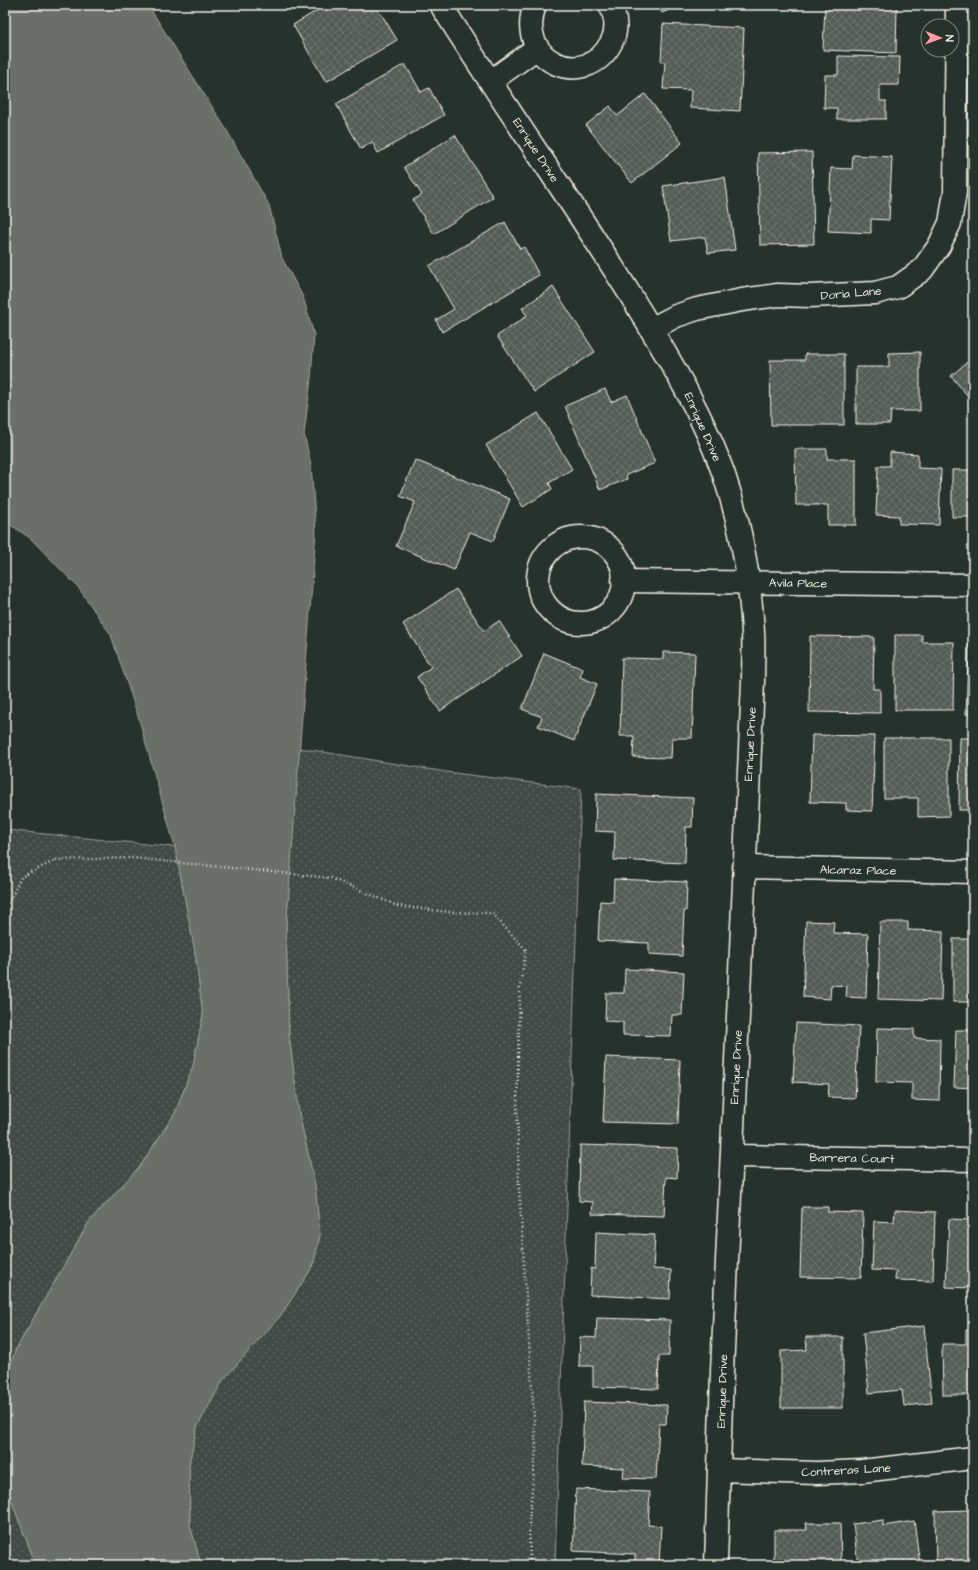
<svg xmlns="http://www.w3.org/2000/svg" width="978" height="1570" font-family="'Architects Daughter',sans-serif">
<style>
.grass{fill:url(#grass-dots);stroke:#9a9e96}
.water{fill:#676f68;stroke:#9fa39b}
.building{fill:url(#building-cross-hatch);stroke:#f4f1e8}
.lines{fill:none;stroke-linecap:round;stroke-linejoin:round}
.minor-casing{stroke:#f4f1e8;stroke-width:25}
.path{stroke:#f4f1e8;stroke-width:2.5;stroke-dasharray:1 3;stroke-linecap:butt}
.minor{stroke:#26332d;stroke-width:22}
.labels{text-anchor:middle;stroke-width:3;stroke-linejoin:round;paint-order:stroke}
.street-label{font-size:12px;fill:#f4f1e8;stroke:#26332d}
</style>
<defs>
<pattern id="grass-dots" width="8" height="8" patternUnits="userSpaceOnUse"><rect width="8" height="8" fill="#414b45"/><path d="M2 2h.1M6 6h.1" fill="none" stroke="#5d6560" stroke-width="1.8" stroke-linecap="round"/></pattern>
<pattern id="building-cross-hatch" width="8" height="8" patternUnits="userSpaceOnUse"><rect width="8" height="8" fill="#525c55"/><path d="M0 0l8 8M0 8l8-8" fill="none" stroke="#6c746d"/></pattern>
</defs>
<rect width="100%" height="100%" fill="#26332d"/>
<filter id="ink" filterUnits="userSpaceOnUse"><feTurbulence type="fractalNoise" baseFrequency=".025" numOctaves="2"/><feDisplacementMap in="SourceGraphic" scale="8" xChannelSelector="R" yChannelSelector="G"/><feConvolveMatrix kernelMatrix="1 2 1 2 8 2 1 2 1" color-interpolation-filters="sRGB"/></filter>
<g filter="url(#ink)">
<g class="grass">
<polygon points="299,748 446,772 581,789 555,1565 201,1565 190,1525 189,1464 197,1427 223,1380 281,1315 313,1266 320,1235 315,1185 299,1113 289,1035 286,929"/>
<polygon points="5,830 175,847 195,952 203,1015 193,1066 175,1113 141,1165 89,1222 16,1349 5,1382"/>
<polygon points="5,1477 8,1492 36,1565 5,1565"/>
</g>
<polygon class="water" points="5,5 148,5 226,129 269,205 282,258 303,297 314,335 311,379 304,434 311,465 316,531 286,929 289,1035 299,1113 315,1185 320,1235 313,1266 281,1315 223,1380 197,1427 189,1464 190,1525 201,1565 36,1565 8,1492 5,1477 5,1382 16,1349 89,1222 141,1165 175,1113 193,1066 203,1015 195,952 175,847 138,716 111,635 78,587 30,538 5,521"/>
<g class="building">
<polygon points="326,5 375,5 381,15 382,15 397,40 326,82 293,25"/>
<polygon points="658,5 680,5 662,13"/>
<polygon points="825,5 889,5 889,7 897,7 896,53 823,50"/>
<polygon points="663,24 744,28 740,111 690,108 691,90 663,89 665,62 661,62"/>
<polygon points="838,56 900,57 899,85 880,85 880,101 886,101 886,119 837,119 837,108 824,108 825,75 838,75"/>
<polygon points="405,64 421,92 429,88 444,115 378,153 372,142 361,149 336,104"/>
<polygon points="645,94 682,143 632,183 586,125 610,106 617,116"/>
<polygon points="455,135 493,197 434,234 413,200 422,195 404,167"/>
<polygon points="812,152 814,244 760,245 758,153"/>
<polygon points="853,155 892,157 889,220 871,219 871,233 828,231 831,168 852,169"/>
<polygon points="725,177 735,250 708,253 705,237 671,241 663,186"/>
<polygon points="505,222 520,249 524,247 539,275 442,332 436,320 454,309 429,266"/>
<polygon points="553,287 595,352 534,392 497,336 527,316 522,308"/>
<polygon points="920,352 920,411 891,411 890,424 856,424 856,367 889,367 889,353"/>
<polygon points="805,354 844,354 844,425 771,425 770,360 805,360"/>
<polygon points="973,357 973,402 951,376"/>
<polygon points="605,389 611,402 627,395 655,463 626,475 627,479 600,490 565,406"/>
<polygon points="538,413 572,469 549,483 552,489 523,507 486,445"/>
<polygon points="795,449 827,449 827,459 856,459 856,525 828,525 828,505 796,505"/>
<polygon points="890,452 918,454 918,468 941,469 939,525 899,524 899,516 876,515 878,466 890,466"/>
<polygon points="415,460 510,499 493,541 470,532 454,570 396,546 415,502 400,496"/>
<polygon points="952,470 973,470 973,525 972,517 952,517"/>
<polygon points="456,589 484,631 499,621 522,656 440,711 417,677 431,667 403,624"/>
<polygon points="895,635 922,635 922,642 954,642 953,710 895,710"/>
<polygon points="810,636 874,637 873,689 880,689 880,713 809,712"/>
<polygon points="969,637 973,637 973,715 966,714"/>
<polygon points="663,652 695,653 692,738 672,738 671,758 633,757 634,736 620,736 622,658 663,659"/>
<polygon points="544,653 583,669 580,677 597,684 574,741 538,726 542,717 522,709"/>
<polygon points="812,735 875,736 872,811 846,810 846,803 810,802"/>
<polygon points="884,738 949,738 949,816 918,817 918,798 884,798"/>
<polygon points="960,738 973,738 973,810 959,810"/>
<polygon points="596,794 693,798 692,827 686,827 685,863 614,860 615,832 595,831"/>
<polygon points="614,879 687,882 686,911 684,911 682,956 649,954 649,943 598,941 600,901 613,902"/>
<polygon points="806,921 834,922 833,933 868,934 866,998 846,997 847,986 831,985 830,999 803,997"/>
<polygon points="880,922 908,922 908,930 943,931 941,1001 878,999"/>
<rect x="953" y="939" width="20" height="63"/>
<polygon points="625,969 684,972 682,1015 672,1015 671,1036 623,1035 623,1022 605,1021 606,993 624,993"/>
<polygon points="796,1023 859,1026 855,1098 828,1097 829,1084 793,1082"/>
<polygon points="877,1028 914,1029 914,1038 940,1039 939,1101 912,1100 912,1083 876,1082"/>
<polygon points="956,1030 973,1030 973,1088 954,1087"/>
<polygon points="606,1057 680,1060 678,1124 603,1122"/>
<polygon points="580,1145 678,1148 677,1178 666,1177 664,1216 592,1214 593,1202 579,1201"/>
<polygon points="802,1207 828,1207 828,1212 863,1213 861,1278 800,1277"/>
<polygon points="895,1210 935,1212 933,1281 895,1280 896,1271 872,1270 874,1221 894,1222"/>
<polygon points="949,1219 973,1220 973,1288 946,1287"/>
<polygon points="596,1232 655,1235 653,1269 671,1270 670,1299 590,1295 591,1268 595,1269"/>
<polygon points="597,1318 670,1320 669,1356 659,1356 658,1389 593,1387 593,1366 579,1366 580,1337 596,1338"/>
<polygon points="924,1326 932,1403 904,1406 902,1390 869,1393 863,1333"/>
<polygon points="966,1330 973,1330 973,1395 943,1395 942,1344 966,1344"/>
<polygon points="806,1337 843,1337 843,1408 781,1408 781,1351 807,1350"/>
<polygon points="584,1402 667,1405 666,1424 659,1424 656,1479 623,1478 624,1468 582,1466"/>
<polygon points="576,1489 650,1492 648,1525 661,1526 659,1565 635,1565 635,1554 573,1551"/>
<polygon points="973,1510 973,1565 936,1565 935,1511"/>
<polygon points="883,1520 883,1526 914,1521 920,1565 858,1565 853,1524"/>
<polygon points="806,1523 840,1523 841,1565 774,1565 774,1530 807,1530"/>
</g>
<g class="lines">
<defs>
<g id="minor">
<path d="M 441,5 C 502,103 570,198 631,296 C 666,354 702,411 724,475 C 741,525 750,580 753,632 C 754,649 753,666 753,682 L 722,1372 L 716,1565"/>
<path d="M 535,5 C 514,61 585,92 611,43 C 618,31 616,17 610,5"/>
<polyline points="491,81 537,48"/>
<polyline points="651,329 676,316 697,309 742,300 778,295 810,296 875,293 898,287 922,270 939,246 950,223 955,192 957,5"/>
<circle cx="581" cy="580" r="43"/>
<polyline points="623,581 973,585"/>
<polyline points="744,867 973,872"/>
<polyline points="732,1156 973,1160"/>
<polyline points="719,1470 817,1473 862,1471 973,1458"/>
</g>
</defs>
<use href="#minor" class="minor-casing"/>
<polyline class="path" points="5,906 9,902 21,877 56,860 132,858 331,878 398,906 448,912 492,913 526,950 520,986 517,1101 519,1187 536,1449 529,1521 530,1565"/>
<use href="#minor" class="minor"/>
</g>
</g>
<g class="labels">
<g class="street-label">
<text transform="translate(536 150) rotate(57)" y="4">Enrique Drive</text>
<text transform="translate(851 293) rotate(-5)" y="4">Doria Lane</text>
<text transform="translate(703 427) rotate(66)" y="4">Enrique Drive</text>
<text transform="translate(798 583) rotate(1)" y="4">Avila Place</text>
<text transform="translate(750 744) rotate(-87)" y="4">Enrique Drive</text>
<text transform="translate(858 870) rotate(1)" y="4">Alcaraz Place</text>
<text transform="translate(736 1067) rotate(-87)" y="4">Enrique Drive</text>
<text transform="translate(852 1158) rotate(1)" y="4">Barrera Court</text>
<text transform="translate(722 1391) rotate(-88)" y="4">Enrique Drive</text>
<text transform="translate(846 1470) rotate(-3)" y="4">Contreras Lane</text>
</g>
</g>
<rect width="978" height="1570" fill="none" stroke="#26332d" stroke-width="20"/>
<rect x="10" y="10" width="958" height="1550" fill="none" stroke="#f4f1e8" stroke-width="1.5" filter="url(#ink)"/>
<g transform="translate(940 38) rotate(91)"><circle r="19" fill="#26332d" stroke="#787f78"/>
<path d="M0-3L7 15L0 10L-7 15Z" fill="#ff9aa2"/>
<text y="-6" font-size="11" font-weight="bold" text-anchor="middle" fill="#f4f1e8">N</text>
</g>
</svg>
